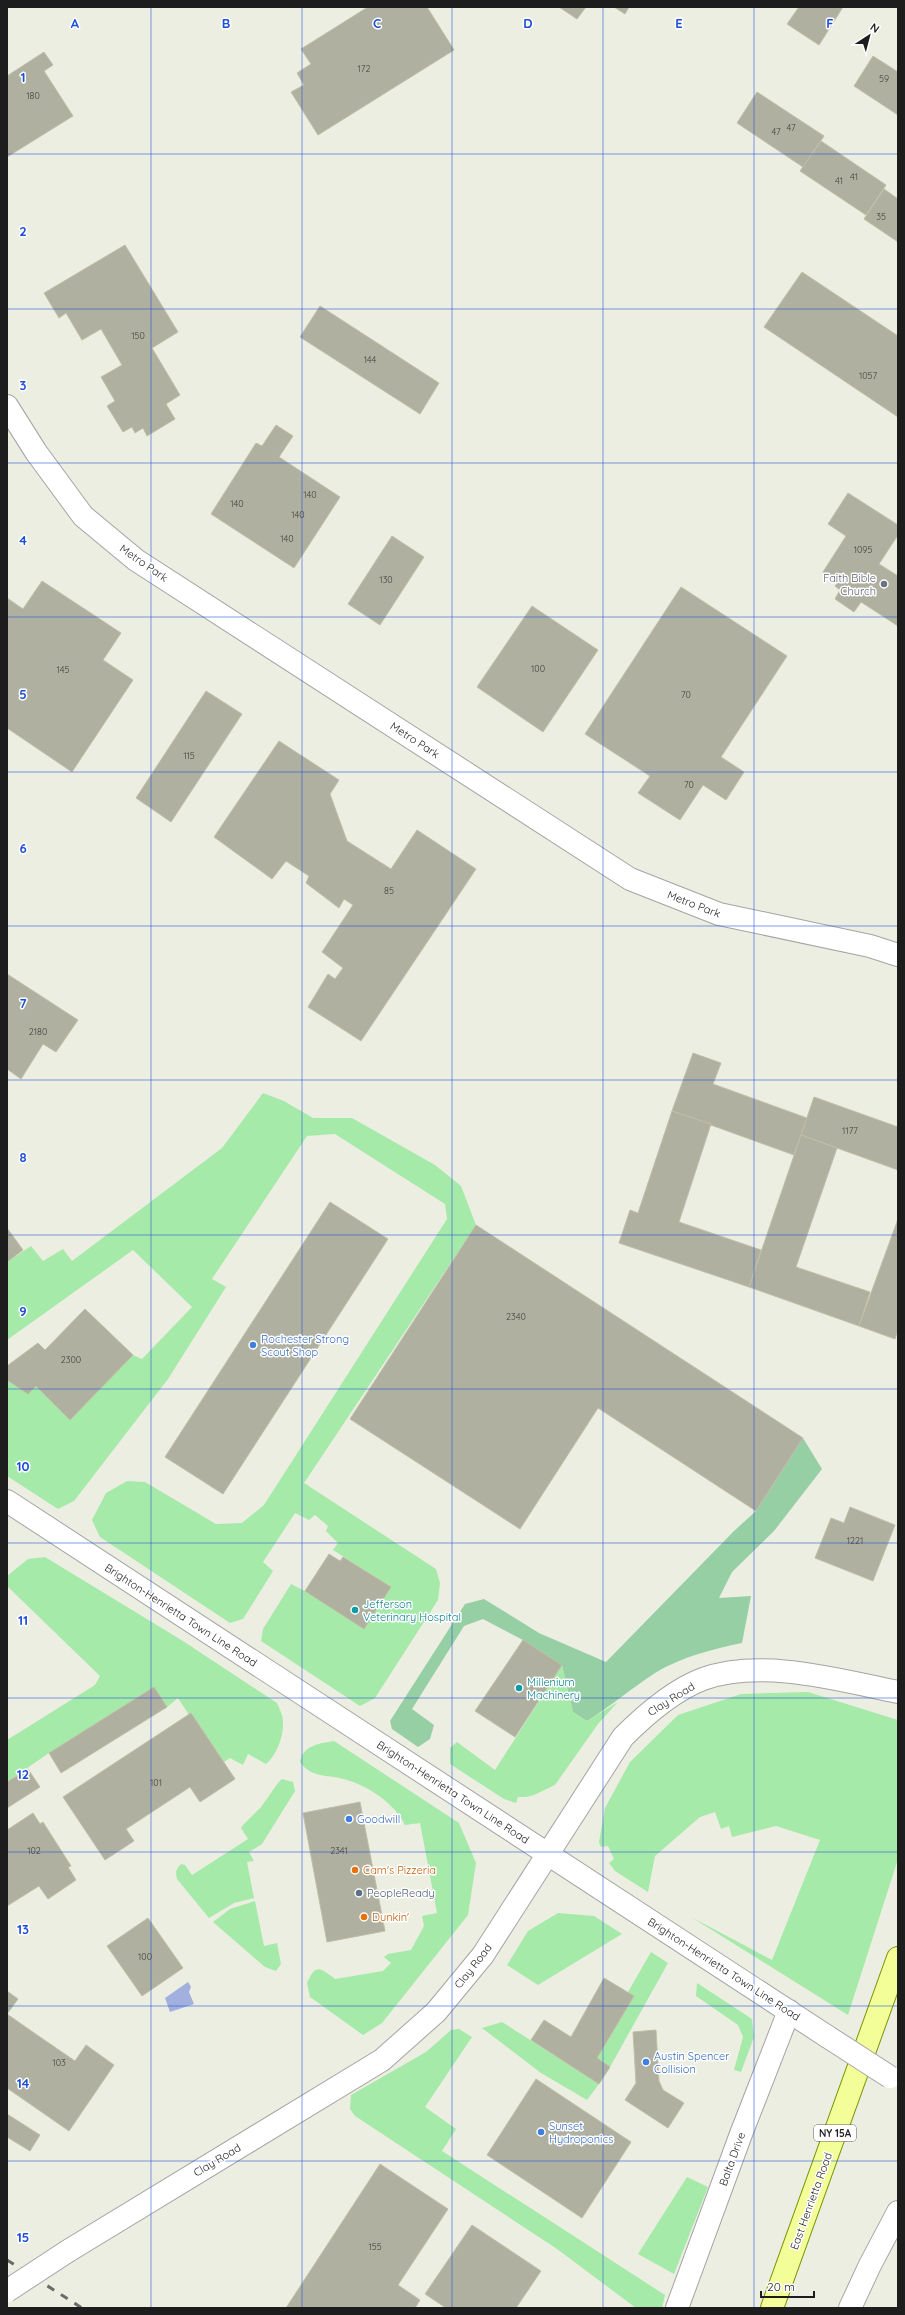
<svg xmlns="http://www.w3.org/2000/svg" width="905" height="2315" font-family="Quicksand,sans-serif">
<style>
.grass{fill:#a6eaa9}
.forest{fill:#96cfa3}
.water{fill:#a1b0dd}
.building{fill:#b0b0a1;stroke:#c0bfa4}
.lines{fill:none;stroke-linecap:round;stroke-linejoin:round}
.minor-casing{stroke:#a4a4a4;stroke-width:24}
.major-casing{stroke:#779600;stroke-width:24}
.minor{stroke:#fff;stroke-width:22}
.major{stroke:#f3fe98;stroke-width:22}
.rail{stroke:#6b6b6b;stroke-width:3;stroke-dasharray:8 8;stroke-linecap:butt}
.minor-bridge-casing{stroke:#a4a4a4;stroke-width:24;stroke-linecap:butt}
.minor-bridge{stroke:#fff;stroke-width:22}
.grid{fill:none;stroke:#1d4ed8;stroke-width:1;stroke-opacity:0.55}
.worship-dot{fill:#6b7280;stroke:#fff;stroke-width:1.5}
.shop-dot{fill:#3f7fe0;stroke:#fff;stroke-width:1.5}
.culture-dot{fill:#0f9aa8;stroke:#fff;stroke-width:1.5}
.food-dot{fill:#e8710a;stroke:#fff;stroke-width:1.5}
.service-dot{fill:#5c6f8a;stroke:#fff;stroke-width:1.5}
.labels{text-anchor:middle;stroke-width:3;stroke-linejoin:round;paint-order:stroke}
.number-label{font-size:9px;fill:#42423e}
.shield{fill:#fff;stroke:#616161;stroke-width:1}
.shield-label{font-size:10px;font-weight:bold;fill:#1d1d1d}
.street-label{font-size:11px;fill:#1d1d1d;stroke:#fff}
.worship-label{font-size:11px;fill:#5b616d;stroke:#fff;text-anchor:end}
.shop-label{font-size:11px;fill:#366cbe;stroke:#fff;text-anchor:start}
.culture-label{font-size:11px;fill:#0d838f;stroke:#fff;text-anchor:start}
.food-label{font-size:11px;fill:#c56008;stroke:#fff;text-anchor:start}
.service-label{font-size:11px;fill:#4e5e75;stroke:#fff;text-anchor:start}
.grid-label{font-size:13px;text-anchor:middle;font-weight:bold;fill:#1d4ed8;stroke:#fff;stroke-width:3;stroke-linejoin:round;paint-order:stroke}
</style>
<rect width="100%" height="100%" fill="#eceee2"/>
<g class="grass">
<polygon points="263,1093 284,1101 313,1118 352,1118 435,1165 461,1186 476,1225 304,1483 436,1569 440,1583 438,1600 375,1698 360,1706 261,1641 263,1629 291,1584 305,1591 391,1587 333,1550 338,1543 326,1531 328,1526 315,1515 309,1520 295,1513 263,1562 273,1571 243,1619 230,1623 100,1537 92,1520 106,1493 127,1481 145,1482 216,1524 242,1523 264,1505 447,1219 445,1204 335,1134 307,1136 212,1279 226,1287 168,1379 74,1501 58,1509 7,1476 7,1380 28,1394 36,1386 70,1420 133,1355 142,1359 192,1307 133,1250 7,1340 7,1262 31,1246 43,1261 63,1249 72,1261 222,1148"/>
<path d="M 45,1557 L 183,1641 L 277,1703 C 279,1708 283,1715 283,1721 C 284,1735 277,1755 266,1764 L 248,1754 L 243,1765 L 230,1758 L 224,1762 L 191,1713 L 189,1715 L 178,1698 L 167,1707 L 154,1687 L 49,1753 L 7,1782 L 7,1740 L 95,1685 L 100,1676 L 7,1586 L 7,1576 L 28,1559 Z"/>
<polygon points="562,1665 573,1712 587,1721 618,1702 598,1724 555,1785 534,1795 526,1797 518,1797 516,1803 504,1799 450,1764 450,1748 457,1742 495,1770"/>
<polygon points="808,1692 898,1720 898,1859 848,2015 691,1917 772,1960 820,1840 776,1826 732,1837 729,1826 721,1829 715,1812 700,1817 655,1856 648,1892 615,1871 609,1863 614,1859 608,1846 601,1847 599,1842 605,1808 630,1762 678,1715 741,1694"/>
<path d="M 334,1741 L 459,1823 L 476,1863 L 468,1915 L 382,2023 L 363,2035 L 310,1997 L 307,1983 C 316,1963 320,1968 335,1979 L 383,1971 L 391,1963 L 384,1957 L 388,1954 L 411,1950 L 424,1926 L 422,1916 L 437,1913 L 420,1823 L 405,1825 C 395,1804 370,1787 347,1780 C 329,1774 312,1779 300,1762 C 304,1744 319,1744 334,1741 Z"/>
<path d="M 282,1779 L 293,1782 L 295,1791 L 262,1844 L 249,1852 L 254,1861 L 247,1862 L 254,1898 L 234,1903 L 209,1918 L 177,1879 C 175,1872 176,1869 181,1864 L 185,1865 L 192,1875 L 248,1839 L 241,1828 L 243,1825 L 261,1807 L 278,1783 Z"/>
<polygon points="255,1901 264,1946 277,1943 281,1964 276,1971 265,1967 213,1922 230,1909"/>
<polygon points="558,1913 594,1916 622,1934 538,1985 507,1965 528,1931"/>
<polygon points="651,1952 668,1963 610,2067 597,2058 634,1996 628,1992"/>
<polygon points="697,1983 752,2019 754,2037 741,2072 734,2070 743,2037 738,2025 696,1996"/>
<polygon points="502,2022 599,2084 587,2100 541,2073 482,2028"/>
<polygon points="459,2029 472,2037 425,2107 456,2129 442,2151 665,2295 662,2308 636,2308 557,2249 355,2116 350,2109 351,2095 426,2052 451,2030"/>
<polygon points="687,2177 708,2187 674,2274 638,2254"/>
</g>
<path class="forest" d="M 803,1438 L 822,1469 L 774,1531 L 732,1572 L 719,1598 L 751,1596 L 742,1643 C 713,1649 681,1657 655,1673 C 632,1688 611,1706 587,1721 L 573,1712 L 562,1665 L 523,1640 L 483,1619 L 464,1626 L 412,1709 L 434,1725 L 430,1739 L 418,1747 L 392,1729 L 390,1721 L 465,1604 L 484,1599 L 539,1633 L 606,1662 L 734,1531 L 756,1511 Z"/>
<polygon class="water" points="188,1982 191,1987 189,1992 194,2004 170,2012 165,1998"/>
<g class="building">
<polygon points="368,7 427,7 454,50 318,135 291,92 304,85 297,73 311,64 301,49"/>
<polygon points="559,7 586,7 577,19"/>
<polygon points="614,7 629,7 625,14"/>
<polygon points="799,7 843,7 819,45 787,24"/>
<polygon points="44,52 53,65 44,71 73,116 7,157 7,76"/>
<polygon points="873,56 898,72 898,115 854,86"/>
<polygon points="757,92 824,136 803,167 737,123"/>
<polygon points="821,141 886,185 866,215 800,171"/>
<polygon points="884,189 898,199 898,242 864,219"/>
<polygon points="125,245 178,332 152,348 180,395 166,404 175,419 147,436 143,428 135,433 132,427 123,432 107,406 115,401 101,377 122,365 101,329 82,340 66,313 59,318 44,293"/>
<polygon points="802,272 898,336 898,417 764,327"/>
<polygon points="320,306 439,383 420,414 300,337"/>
<polygon points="276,425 293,436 279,457 340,497 294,568 211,514 256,443 262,446"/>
<polygon points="848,493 898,525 898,535 879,564 898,576 898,626 861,602 854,612 835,599 840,590 835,586 838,582 823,572 846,536 828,524"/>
<polygon points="392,536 424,557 380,625 348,604"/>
<polygon points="42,581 121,633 103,660 133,680 72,772 7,728 7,598 23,609"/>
<polygon points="681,587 787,656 721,757 744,772 726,800 703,785 680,820 638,793 650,776 585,734"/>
<polygon points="532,606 598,650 543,732 477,687"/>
<polygon points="206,691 242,714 171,822 136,798"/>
<polygon points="279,741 339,780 330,794 347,841 391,869 417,830 476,869 361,1041 308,1007 328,974 335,979 343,968 322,952 353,905 344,899 339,908 306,883 309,876 286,861 272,879 214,837"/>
<polygon points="7,974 78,1020 56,1052 43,1044 21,1079 7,1069"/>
<polygon points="693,1053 721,1063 713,1084 807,1118 794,1155 672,1111"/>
<polygon points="814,1097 898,1127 898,1170 801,1135"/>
<polygon points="672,1111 711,1124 679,1222 761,1250 749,1287 619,1243 630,1210 638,1213"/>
<polygon points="801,1135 837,1148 796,1267 870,1292 859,1326 749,1287"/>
<polygon points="330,1202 388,1239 223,1494 165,1457"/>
<polygon points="898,1219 898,1330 895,1339 859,1326"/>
<polygon points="476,1225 803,1438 756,1511 598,1408 520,1529 350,1419"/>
<polygon points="7,1228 23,1250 7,1262"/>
<polygon points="85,1309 133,1355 70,1420 36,1386 28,1394 7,1380 7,1366 38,1343 45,1350"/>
<polygon points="850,1507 895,1525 873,1581 815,1558 831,1518 844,1523"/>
<polygon points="329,1554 340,1561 343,1557 391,1587 364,1629 305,1591"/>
<polygon points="523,1640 562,1665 515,1737 475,1711"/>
<polygon points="154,1687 167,1707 61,1773 49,1753"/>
<polygon points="191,1713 235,1779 200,1802 190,1787 126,1829 134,1841 105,1860 63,1797"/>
<polygon points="28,1769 40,1787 7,1808 7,1782"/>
<polygon points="360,1802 385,1931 327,1942 303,1813"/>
<polygon points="33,1813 40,1824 43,1822 71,1866 68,1867 76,1880 48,1899 39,1886 7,1906 7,1830"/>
<polygon points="148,1918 183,1968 142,1996 107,1946"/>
<polygon points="604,1978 634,1996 597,2058 610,2067 599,2084 531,2040 544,2020 571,2037"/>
<polygon points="7,1991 18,1999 7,2014 40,2037 75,2061 86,2045 114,2065 69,2131 7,2088"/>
<polygon points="656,2030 659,2081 663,2090 684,2103 668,2128 625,2100 636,2083 633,2032"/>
<polygon points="536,2079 631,2142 582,2218 487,2155"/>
<polygon points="7,2114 40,2135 30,2151 7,2137"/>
<polygon points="380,2164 448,2209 398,2285 420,2300 415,2308 286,2308"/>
<polygon points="472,2225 541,2271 516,2308 446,2308 425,2294"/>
</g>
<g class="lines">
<defs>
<g id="minor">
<polyline points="7,406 36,452 83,516 136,560 630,879 719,914 870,946 898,955"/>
<path d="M 7,1501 C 280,1680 554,1858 828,2037"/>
<path d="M 68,2251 L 382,2060 L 436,2012 L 483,1955 L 623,1737 C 644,1716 674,1690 703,1679 C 762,1658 839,1680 898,1692"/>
<polyline points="677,2308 741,2134 789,2011"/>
<polyline points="850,2308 870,2265 898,2212"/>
</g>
<polyline id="major" points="772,2308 898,1958"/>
</defs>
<use href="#minor" class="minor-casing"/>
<use href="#major" class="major-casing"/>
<use href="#minor" class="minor"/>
<use href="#major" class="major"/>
<polyline class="rail" points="7,2260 82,2308"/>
<defs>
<g id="minor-bridge">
<polyline points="828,2037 890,2077"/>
<polyline points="7,2291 68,2251"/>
</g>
</defs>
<use href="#minor-bridge" class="minor-bridge-casing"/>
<use href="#minor-bridge" class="minor-bridge"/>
</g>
<path class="grid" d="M 151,7 L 151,2308M 302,7 L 302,2308M 452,7 L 452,2308M 603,7 L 603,2308M 754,7 L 754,2308M 7,154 L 898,154M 7,309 L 898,309M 7,463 L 898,463M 7,617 L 898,617M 7,772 L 898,772M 7,926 L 898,926M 7,1080 L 898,1080M 7,1235 L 898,1235M 7,1389 L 898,1389M 7,1543 L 898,1543M 7,1698 L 898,1698M 7,1852 L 898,1852M 7,2006 L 898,2006M 7,2161 L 898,2161"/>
<circle class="worship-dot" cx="884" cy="584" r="4"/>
<g class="shop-dot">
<circle cx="253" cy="1345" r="4"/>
<circle cx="349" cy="1819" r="4"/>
<circle cx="646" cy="2062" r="4"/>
<circle cx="541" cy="2132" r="4"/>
</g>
<g class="culture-dot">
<circle cx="355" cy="1610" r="4"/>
<circle cx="519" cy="1688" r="4"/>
</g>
<g class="food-dot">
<circle cx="355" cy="1870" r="4"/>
<circle cx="364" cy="1917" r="4"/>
</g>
<circle class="service-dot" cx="359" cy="1893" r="4"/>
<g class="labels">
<g class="number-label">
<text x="364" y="72">172</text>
<text x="884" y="82">59</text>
<text x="33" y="99">180</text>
<text x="791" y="131">47</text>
<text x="776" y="135">47</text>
<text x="854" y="180">41</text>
<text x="839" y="184">41</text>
<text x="881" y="220">35</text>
<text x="138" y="339">150</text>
<text x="370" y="363">144</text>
<text x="868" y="379">1057</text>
<text x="310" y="498">140</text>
<text x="237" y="507">140</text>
<text x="298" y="518">140</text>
<text x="287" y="542">140</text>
<text x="863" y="553">1095</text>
<text x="386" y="583">130</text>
<text x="538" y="672">100</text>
<text x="63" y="673">145</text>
<text x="686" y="698">70</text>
<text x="189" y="759">115</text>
<text x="689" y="788">70</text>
<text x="389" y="894">85</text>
<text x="38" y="1035">2180</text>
<text x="850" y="1134">1177</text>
<text x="516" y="1320">2340</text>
<text x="71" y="1363">2300</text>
<text x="855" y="1544">1221</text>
<text x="156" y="1786">101</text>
<text x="34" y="1854">102</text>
<text x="339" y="1854">2341</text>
<text x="145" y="1960">100</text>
<text x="59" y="2066">103</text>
<text x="375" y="2250">155</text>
</g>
<rect class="shield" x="814" y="2125" width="42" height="16" rx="3"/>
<g class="shield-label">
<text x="835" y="2137">NY 15A</text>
</g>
<g class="street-label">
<text transform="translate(144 563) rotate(35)" y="4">Metro Park</text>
<text transform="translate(415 740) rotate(33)" y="4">Metro Park</text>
<text transform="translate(694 904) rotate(21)" y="4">Metro Park</text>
<text transform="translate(181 1615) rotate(33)" y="4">Brighton-Henrietta Town Line Road</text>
<text transform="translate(671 1699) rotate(-32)" y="4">Clay Road</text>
<text transform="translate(453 1792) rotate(33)" y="4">Brighton-Henrietta Town Line Road</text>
<text transform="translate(473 1966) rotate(-52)" y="4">Clay Road</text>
<text transform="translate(724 1969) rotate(33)" y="4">Brighton-Henrietta Town Line Road</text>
<text transform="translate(732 2159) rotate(-70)" y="4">Balta Drive</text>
<text transform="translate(217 2160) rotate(-31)" y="4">Clay Road</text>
<text transform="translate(811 2201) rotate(-70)" y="4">East Henrietta Road</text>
</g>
<g class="worship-label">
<text x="876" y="582">Faith Bible<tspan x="876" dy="13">Church</tspan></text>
</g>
<g class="shop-label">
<text x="261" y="1343">Rochester Strong<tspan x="261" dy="13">Scout Shop</tspan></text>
<text x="357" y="1823">Goodwill</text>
<text x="654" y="2060">Austin Spencer<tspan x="654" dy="13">Collision</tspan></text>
<text x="549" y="2130">Sunset<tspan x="549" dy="13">Hydroponics</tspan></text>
</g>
<g class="culture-label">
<text x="363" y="1608">Jefferson<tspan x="363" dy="13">Veterinary Hospital</tspan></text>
<text x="527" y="1686">Millenium<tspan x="527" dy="13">Machinery</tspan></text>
</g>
<g class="food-label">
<text x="363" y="1874">Cam's Pizzeria</text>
<text x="372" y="1921">Dunkin'</text>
</g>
<g class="service-label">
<text x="367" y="1897">PeopleReady</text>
</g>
</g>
<g class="grid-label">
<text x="75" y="28">A</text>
<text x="226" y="28">B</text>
<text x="377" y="28">C</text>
<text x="528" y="28">D</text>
<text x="679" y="28">E</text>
<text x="830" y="28">F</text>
<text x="23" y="82">1</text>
<text x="23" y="236">2</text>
<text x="23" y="390">3</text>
<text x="23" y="545">4</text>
<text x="23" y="699">5</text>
<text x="23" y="853">6</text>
<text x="23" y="1008">7</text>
<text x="23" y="1162">8</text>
<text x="23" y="1316">9</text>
<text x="23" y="1471">10</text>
<text x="23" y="1625">11</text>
<text x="23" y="1779">12</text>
<text x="23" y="1934">13</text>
<text x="23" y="2088">14</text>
<text x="23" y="2242">15</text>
</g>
<rect width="905" height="2315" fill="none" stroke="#1d1d1d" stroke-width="16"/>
<g transform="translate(869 36) rotate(36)" stroke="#ffffff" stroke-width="3" paint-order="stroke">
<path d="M0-3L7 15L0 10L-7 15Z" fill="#1d1d1d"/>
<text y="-6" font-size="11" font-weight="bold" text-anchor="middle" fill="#1d1d1d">N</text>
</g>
<path d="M761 2291v6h53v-6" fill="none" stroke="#1d1d1d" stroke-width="2"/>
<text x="767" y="2291" font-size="12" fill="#1d1d1d" stroke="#ffffff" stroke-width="3" paint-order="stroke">20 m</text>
</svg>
